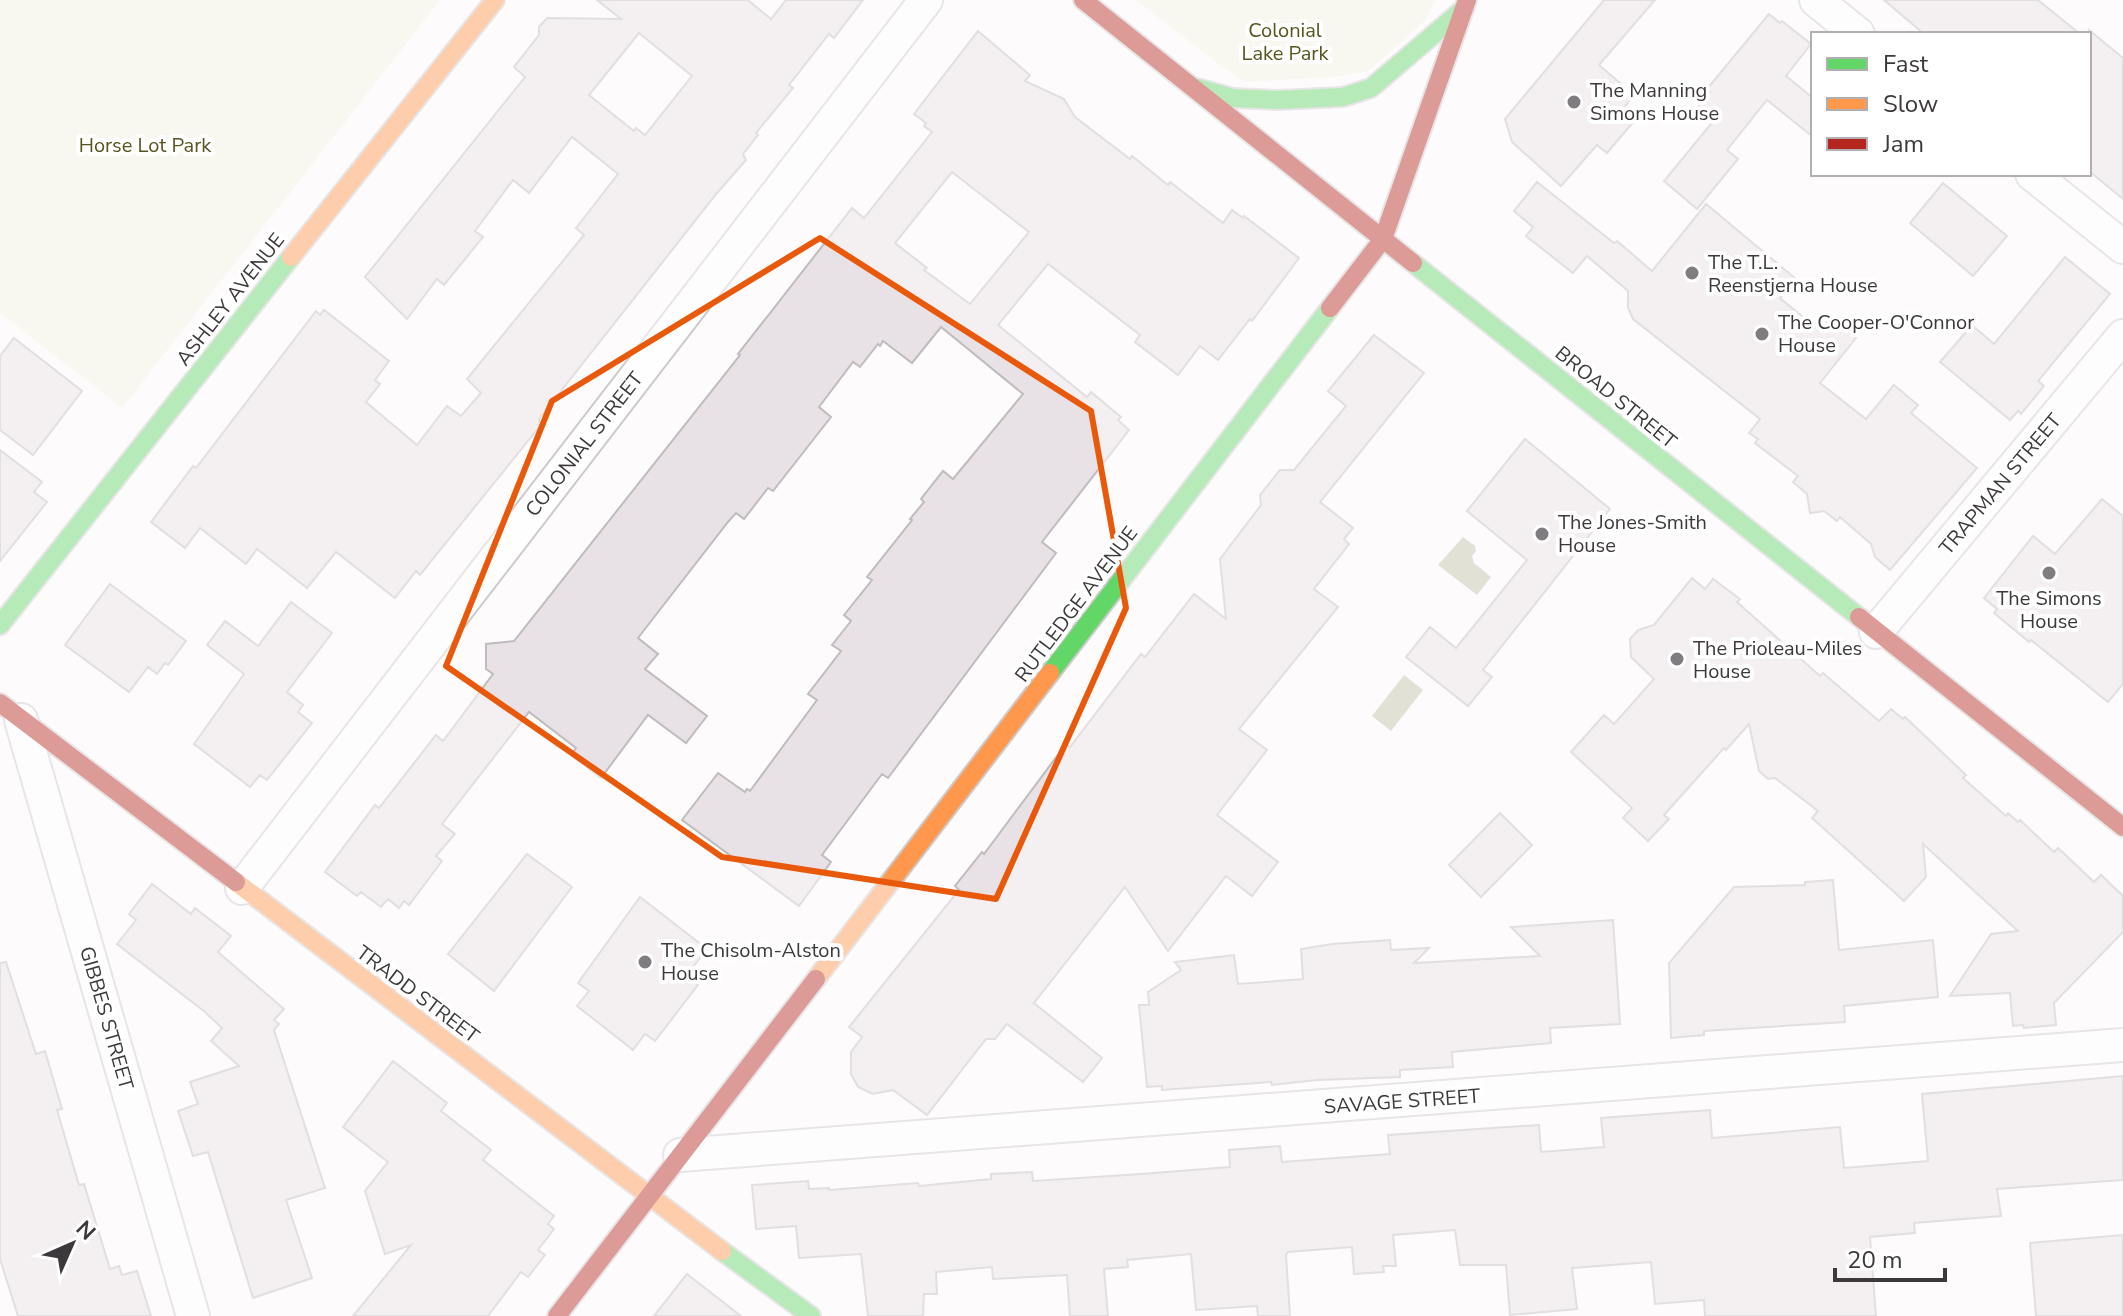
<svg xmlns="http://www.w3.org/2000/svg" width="2123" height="1316" font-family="'Nunito Sans',sans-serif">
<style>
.green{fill:#f4f3e2}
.water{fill:#c1c0a9}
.building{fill:#e8e1e5;stroke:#bfbcbe;stroke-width:2;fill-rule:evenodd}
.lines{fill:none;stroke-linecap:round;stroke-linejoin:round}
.street-casing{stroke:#cdcacc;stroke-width:36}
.fast-casing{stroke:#cdcacc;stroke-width:22}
.slow-casing{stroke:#cdcacc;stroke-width:22}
.jam-casing{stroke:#cdcacc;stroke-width:22}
.street{stroke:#fffeff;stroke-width:32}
.fast{stroke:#63d668;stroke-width:18}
.slow{stroke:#ff974d;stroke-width:18}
.jam{stroke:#b3261e;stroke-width:18}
.marked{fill:none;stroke:#e8590c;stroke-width:6;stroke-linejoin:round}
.poi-dot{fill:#807c7f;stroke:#fff;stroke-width:3}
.labels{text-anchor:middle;stroke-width:8;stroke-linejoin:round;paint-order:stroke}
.park-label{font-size:20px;fill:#57541d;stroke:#fff}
.poi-label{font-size:20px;fill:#3c383b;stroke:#fff;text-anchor:start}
.street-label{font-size:20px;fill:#3c383b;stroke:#fff}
</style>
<rect width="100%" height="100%" fill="#fdfbfc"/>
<g class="green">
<polygon points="0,0 440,0 122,408 0,313"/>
<polygon points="1136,0 1434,0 1426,20 1368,71 1332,77 1246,82 1221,66"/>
</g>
<g class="water">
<polygon points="1463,537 1475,546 1476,551 1472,556 1474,563 1491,577 1477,595 1438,565"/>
<polygon points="1404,675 1423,690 1391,731 1372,716"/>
</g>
<g class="building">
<path d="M 597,0 L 748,0 L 771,19 L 786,0 L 863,0 L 834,38 L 829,34 L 789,85 L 793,88 L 756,133 L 758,135 L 743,154 L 746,160 L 717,193 L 539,419 L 540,426 L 420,575 L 416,571 L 395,598 L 336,552 L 307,588 L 257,549 L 246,564 L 200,528 L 185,548 L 151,522 L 193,466 L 196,468 L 316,311 L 320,315 L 324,310 L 389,361 L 375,380 L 380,384 L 366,402 L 417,445 L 447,406 L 461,416 L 481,393 L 467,379 L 584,235 L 576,228 L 618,174 L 572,137 L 529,193 L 513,180 L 475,231 L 483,237 L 444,285 L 437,279 L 407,319 L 365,277 L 525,77 L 514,67 L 539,35 L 539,27 L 547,18 L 621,19 ZM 639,33 L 692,76 L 645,135 L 636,128 L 634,131 L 589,95 Z"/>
<polygon points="1604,0 1655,0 1599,65 1634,95 1623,109 1635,120 1607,153 1597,145 1561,186 1512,142 1505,119"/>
<polygon points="1884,0 2038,0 2080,34 1924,34"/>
<polygon points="1769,14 1780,23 1782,21 1811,44 1786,76 1813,98 1813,137 1767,100 1727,150 1738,159 1697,209 1664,181 1715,119 1699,106 1710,92 1707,89"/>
<polygon points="2089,30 2123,58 2123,199 2089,171"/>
<path d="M 978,31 L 1030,75 L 1025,81 L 1064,99 L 1075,117 L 1130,159 L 1132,156 L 1168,185 L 1170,182 L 1223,223 L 1232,210 L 1243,218 L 1244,216 L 1299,258 L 1252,321 L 1250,319 L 1218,360 L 1200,346 L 1178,375 L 1135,342 L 1140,335 L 1048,264 L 998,325 L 1087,397 L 1091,392 L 1121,417 L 1118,420 L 1129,430 L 1042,542 L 1056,553 L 888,778 L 882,774 L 822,855 L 831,862 L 799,906 L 682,820 L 718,773 L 745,792 L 747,789 L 750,791 L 817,700 L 808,694 L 841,651 L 832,645 L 851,621 L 844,615 L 872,580 L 867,577 L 912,520 L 910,519 L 924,502 L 921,499 L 943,471 L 953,479 L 1023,394 L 941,327 L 912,363 L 883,341 L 880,346 L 878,344 L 860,367 L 853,362 L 819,407 L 831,417 L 773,491 L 768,488 L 744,519 L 736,513 L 728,522 L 638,638 L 658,654 L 645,669 L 707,716 L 686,743 L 648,715 L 601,778 L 571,755 L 576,748 L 529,712 L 442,824 L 455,834 L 436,856 L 442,861 L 409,905 L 404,901 L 399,908 L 388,899 L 381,907 L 361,892 L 357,896 L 325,872 L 375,805 L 379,808 L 436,735 L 443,741 L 493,674 L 486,669 L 486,644 L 514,641 L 740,355 L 738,354 L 852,208 L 864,218 L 932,132 L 924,126 L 926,123 L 914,114 ZM 952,172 L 1029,232 L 970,304 L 924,270 L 927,268 L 895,243 Z"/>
<polygon points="1537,182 1614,243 1617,241 1652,271 1706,204 1796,279 1780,298 1820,331 1831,317 1856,338 1820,383 1866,419 1894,385 1918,405 1911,413 1977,468 1890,570 1875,557 1871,544 1840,517 1837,521 1824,511 1810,513 1807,494 1793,482 1798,476 1755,443 1758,439 1749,433 1760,419 1633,319 1628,308 1628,291 1587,256 1573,273 1526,236 1533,227 1514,211"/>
<polygon points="1943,183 2007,236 1973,276 1910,223"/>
<polygon points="2065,257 2110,294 2038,381 2044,386 2021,414 2018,411 2010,420 1940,362 1972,325 1994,344"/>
<polygon points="1374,335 1424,373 1320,502 1353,528 1344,539 1349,544 1314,589 1338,607 1239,729 1267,750 1217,815 1278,862 1252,896 1226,876 1168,951 1125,887 1034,1003 1102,1058 1083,1082 1007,1024 995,1039 986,1039 927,1115 893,1090 873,1094 858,1087 851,1074 851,1052 862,1037 849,1027 959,890 955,886 982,852 984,854 1066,744 1070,747 1141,654 1145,657 1194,594 1226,619 1220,559 1261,505 1260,495 1280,470 1294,470 1346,406 1328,391"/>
<polygon points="14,338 82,391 33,455 0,430 0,356"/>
<polygon points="1525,439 1610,509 1483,670 1492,677 1468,706 1406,657 1430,627 1456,648 1527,560 1467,511"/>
<polygon points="0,450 42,482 34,492 47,502 0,561"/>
<polygon points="2102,499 2123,516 2123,684 2108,702 2031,640 2029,642 1994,613 1997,609 1984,598 2033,536 2055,554"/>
<polygon points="1692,578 1705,589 1713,579 1740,599 1737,602 1820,676 1823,673 1879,721 1891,709 1903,719 1905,717 1966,775 1963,778 2006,816 2008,813 2018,822 2020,820 2054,852 2058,848 2094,882 2101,875 2123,896 2123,932 2054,1003 2056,1025 2024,1028 2023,1025 2013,1026 2010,993 1950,996 1991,934 2018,931 1923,844 1926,877 1904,901 1812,818 1818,811 1775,778 1768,779 1759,771 1749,724 1726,750 1724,748 1664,815 1669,819 1648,841 1623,818 1632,808 1571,752 1604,715 1614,724 1654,679 1631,657 1630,639 1638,630 1654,625"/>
<polygon points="110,584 186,641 168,665 165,663 157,674 148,667 129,692 65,645"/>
<polygon points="291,602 332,633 287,692 303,705 298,712 312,723 267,780 260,775 250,787 194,744 244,674 207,645 225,621 258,646"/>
<polygon points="1500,813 1532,845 1481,897 1449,865"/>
<polygon points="527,854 572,887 494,991 448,954"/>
<polygon points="1833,880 1839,950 1933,940 1938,997 1844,1006 1845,1022 1704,1031 1704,1035 1671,1038 1669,963 1734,887 1805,885 1805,882"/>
<polygon points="152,884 191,914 195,908 231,936 218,952 284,1009 274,1020 279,1024 274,1030 325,1188 286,1200 312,1278 253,1298 208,1152 193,1156 178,1111 198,1104 190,1082 239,1066 211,1041 222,1028 205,1012 117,944 136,920 129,914"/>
<polygon points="640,897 707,949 686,976 698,985 655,1041 645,1034 633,1050 577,1006 589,991 578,983"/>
<polygon points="1613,920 1620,1024 1550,1028 1551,1043 1452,1052 1453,1067 1400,1070 1400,1077 1317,1080 1272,1085 1271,1082 1162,1090 1162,1086 1147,1087 1139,1005 1149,1005 1148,992 1181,970 1175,962 1234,955 1238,984 1303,979 1301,949 1332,944 1390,940 1391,950 1429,948 1414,963 1540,956 1511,927"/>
<polygon points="6,962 36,1054 45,1051 62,1109 57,1110 79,1185 84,1184 110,1269 119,1266 122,1275 137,1271 151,1316 18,1316 0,1259 0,963"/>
<polygon points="393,1061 447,1103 441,1111 491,1150 483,1160 554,1216 548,1224 554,1229 538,1250 545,1255 528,1277 521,1272 488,1316 353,1316 411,1245 385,1254 365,1191 388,1162 343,1127"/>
<polygon points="2123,1076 2123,1180 1997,1189 2001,1216 1914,1223 1915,1233 1870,1237 1876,1316 1705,1316 1704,1300 1655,1304 1651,1262 1572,1268 1577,1309 1510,1315 1506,1265 1460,1265 1455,1230 1393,1235 1396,1266 1383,1266 1384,1272 1354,1274 1352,1247 1288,1252 1286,1255 1290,1316 1258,1316 1257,1306 1196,1310 1191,1254 1127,1260 1128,1267 1104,1269 1108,1316 1070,1316 1067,1275 993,1279 992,1267 936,1272 937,1294 924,1294 923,1316 868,1316 861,1254 799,1258 796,1226 756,1229 752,1185 808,1181 809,1189 829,1188 829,1190 918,1183 919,1186 991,1179 991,1174 1032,1172 1033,1181 1141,1174 1230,1167 1229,1150 1280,1146 1282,1162 1390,1154 1388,1135 1539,1125 1541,1152 1604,1147 1601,1118 1710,1110 1712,1138 1840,1127 1844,1168 1928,1161 1922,1094"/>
<polygon points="2123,1235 2123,1316 2036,1316 2030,1243"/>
<polygon points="687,1274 741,1316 654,1316"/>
</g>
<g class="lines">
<defs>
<g id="street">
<polyline points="1816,0 1858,34"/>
<polyline points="2032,174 2123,247"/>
<polyline points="1876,632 2123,336"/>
<polyline points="21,720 193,1316"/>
<polyline points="242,888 926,0"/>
<polyline points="680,1155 2123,1045"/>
</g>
<g id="fast">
<polyline points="1197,88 1233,98 1278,100 1343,97 1371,88 1461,11"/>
<polyline points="1413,263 1859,617"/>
<polyline points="0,625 291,257"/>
<polyline points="1050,673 1330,308"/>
<polyline points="722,1251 811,1316"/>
</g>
<g id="slow">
<polyline points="291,257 495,0"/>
<polyline points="236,882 722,1251"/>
<polyline points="816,979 1050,673"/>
</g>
<g id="jam">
<polyline points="1083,0 1413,263"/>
<polyline points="1330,308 1383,239 1467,0"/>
<polyline points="1859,617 2123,827"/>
<polyline points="0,703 236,882"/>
<polyline points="557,1316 816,979"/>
</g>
</defs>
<use href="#street" class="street-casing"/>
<use href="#fast" class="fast-casing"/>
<use href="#slow" class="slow-casing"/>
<use href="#jam" class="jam-casing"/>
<use href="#street" class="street"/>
<use href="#fast" class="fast"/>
<use href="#slow" class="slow"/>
<use href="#jam" class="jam"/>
</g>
<path d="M0 0H2123V1316H0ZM 820,238 L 1091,411 L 1126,608 L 996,899 L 722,857 L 446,666 L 552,401 Z" fill="#fdfbfc" fill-opacity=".55" fill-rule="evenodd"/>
<path class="marked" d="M 820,238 L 1091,411 L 1126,608 L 996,899 L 722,857 L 446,666 L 552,401 Z"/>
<g class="poi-dot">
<circle cx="1574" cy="102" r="8"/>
<circle cx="1692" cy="273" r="8"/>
<circle cx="1762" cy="334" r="8"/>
<circle cx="1542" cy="534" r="8"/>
<circle cx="2049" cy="573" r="8"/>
<circle cx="1677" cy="659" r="8"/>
<circle cx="645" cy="962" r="8"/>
</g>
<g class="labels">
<g class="park-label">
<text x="1285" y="37">Colonial<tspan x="1285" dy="23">Lake Park</tspan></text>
<text x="145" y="152">Horse Lot Park</text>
</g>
<g class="poi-label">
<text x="1590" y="97">The Manning<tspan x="1590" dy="23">Simons House</tspan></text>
<text x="1708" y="269">The T.L.<tspan x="1708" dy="23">Reenstjerna House</tspan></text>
<text x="1778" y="329">The Cooper-O'Connor<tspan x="1778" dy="23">House</tspan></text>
<text x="1558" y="529">The Jones-Smith<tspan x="1558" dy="23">House</tspan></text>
<text x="2049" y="605" text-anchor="middle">The Simons<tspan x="2049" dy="23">House</tspan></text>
<text x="1693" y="655">The Prioleau-Miles<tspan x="1693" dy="23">House</tspan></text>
<text x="661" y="957">The Chisolm-Alston<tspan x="661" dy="23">House</tspan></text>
</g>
<g class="street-label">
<text transform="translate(230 299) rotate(-52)" y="7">ASHLEY AVENUE</text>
<text transform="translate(1616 397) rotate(39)" y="7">BROAD STREET</text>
<text transform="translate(584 444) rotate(-52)" y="7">COLONIAL STREET</text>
<text transform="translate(2000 484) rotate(-50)" y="7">TRAPMAN STREET</text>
<text transform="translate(1076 604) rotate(-53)" y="7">RUTLEDGE AVENUE</text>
<text transform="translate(418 994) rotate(37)" y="7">TRADD STREET</text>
<text transform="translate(107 1018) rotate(74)" y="7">GIBBES STREET</text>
<text transform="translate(1402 1101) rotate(-4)" y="7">SAVAGE STREET</text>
</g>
</g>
<rect x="1811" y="32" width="280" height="144" fill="#ffffff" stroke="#b1afb1" stroke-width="2"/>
<rect x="1827" y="58" width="40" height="12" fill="#63d668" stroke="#b1afb1" stroke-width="2"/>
<text x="1883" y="72" font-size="24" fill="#3c383b">Fast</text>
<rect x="1827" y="98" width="40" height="12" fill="#ff974d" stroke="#b1afb1" stroke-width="2"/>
<text x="1883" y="112" font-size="24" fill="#3c383b">Slow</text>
<rect x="1827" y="138" width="40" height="12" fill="#b3261e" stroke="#b1afb1" stroke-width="2"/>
<text x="1883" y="152" font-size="24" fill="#3c383b">Jam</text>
<g transform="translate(72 1244) rotate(45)" stroke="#ffffff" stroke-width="6" paint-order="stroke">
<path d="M0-6L14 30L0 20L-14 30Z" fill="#3c383b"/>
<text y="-12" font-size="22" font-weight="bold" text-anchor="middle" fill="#3c383b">N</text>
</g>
<path d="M1835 1268v12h110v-12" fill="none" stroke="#3c383b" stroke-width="4"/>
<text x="1847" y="1268" font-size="24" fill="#3c383b" stroke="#ffffff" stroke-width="6" paint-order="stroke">20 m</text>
</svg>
